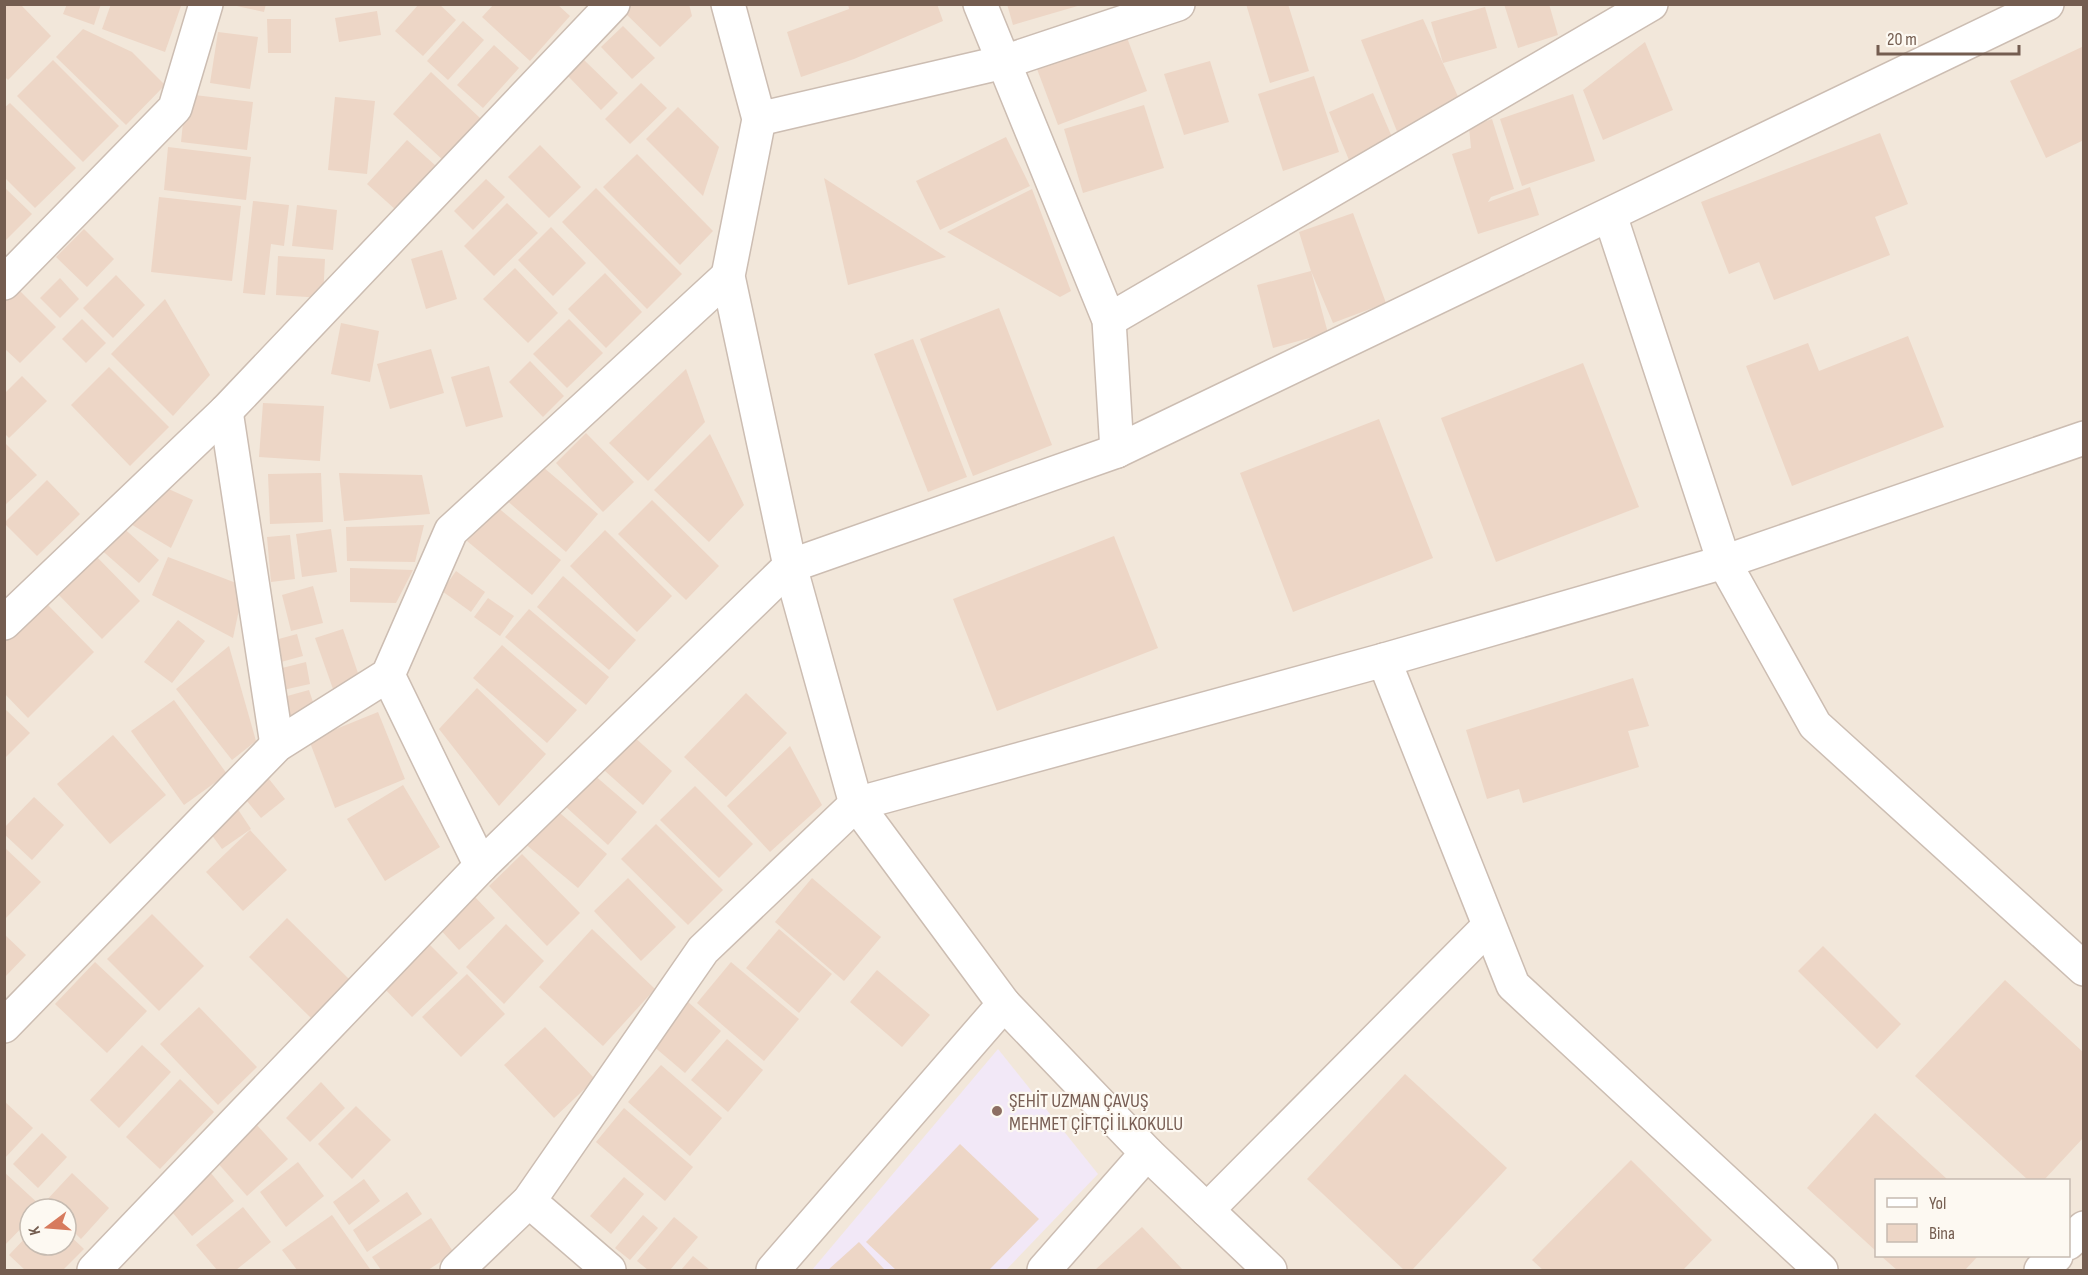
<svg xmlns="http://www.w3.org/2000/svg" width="2088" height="1275" font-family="'Sofia Sans Condensed',sans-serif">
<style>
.residential{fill:#f2e7da;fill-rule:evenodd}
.education{fill:#f2e8f7}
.building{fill:#edd6c6}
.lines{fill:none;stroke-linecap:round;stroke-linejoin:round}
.street-casing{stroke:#ccbdb2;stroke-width:36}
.street{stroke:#fff;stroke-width:33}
.education-dot{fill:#8d6e63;stroke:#fdf9f2;stroke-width:2}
.labels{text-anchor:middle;stroke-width:4.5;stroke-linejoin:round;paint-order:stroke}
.education-label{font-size:20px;fill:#785e54;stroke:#fdf9f2;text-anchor:start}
</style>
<rect width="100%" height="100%" fill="#fbf5eb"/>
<path class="residential" d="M 5,5 L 2083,5 L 2083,1270 L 5,1270 ZM 1876,1180 L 2068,1180 L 2068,1256 L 1876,1256 ZM 30,1209 L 66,1209 L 66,1245 L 30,1245 Z"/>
<polygon class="education" points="998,1049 1098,1174 1006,1270 812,1270"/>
<g class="building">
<polygon points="5,4 20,4 51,36 8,80 5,77"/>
<polygon points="67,4 101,4 94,25 63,14"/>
<polygon points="111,4 177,4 181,6 165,52 102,29"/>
<polygon points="228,4 266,4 264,12"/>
<polygon points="419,4 439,4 456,20 423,56 395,31"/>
<polygon points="494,4 557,4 570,16 530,61 482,17"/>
<polygon points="632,4 689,4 692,16 660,47 624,12"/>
<polygon points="848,4 937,4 943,21 854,59 801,77 787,32 849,9"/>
<polygon points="1007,4 1081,4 1081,5 1013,25"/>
<polygon points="1246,4 1288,4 1309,71 1270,83"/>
<polygon points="1504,4 1549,4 1558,35 1518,48"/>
<polygon points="1485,7 1497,48 1443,63 1431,22"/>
<polygon points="377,11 381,35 339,42 335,18"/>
<polygon points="267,19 291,19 291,53 268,53"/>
<polygon points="1423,19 1460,101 1398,134 1361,40"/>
<polygon points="463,21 484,40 448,80 427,61"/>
<polygon points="623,26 655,58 632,79 601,47"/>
<polygon points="83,29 132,52 165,85 126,125 56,57"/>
<polygon points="218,32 258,37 250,89 210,83"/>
<polygon points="1126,35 1147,91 1058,125 1037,69"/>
<polygon points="1645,42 1673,110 1603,140 1583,90"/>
<polygon points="494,45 519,68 483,108 457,85"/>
<polygon points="2084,46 2084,140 2046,158 2010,81"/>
<polygon points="583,59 618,93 601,110 567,75"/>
<polygon points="53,60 119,126 83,162 17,96"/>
<polygon points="1210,61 1229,122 1184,135 1164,74"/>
<polygon points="431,72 481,119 444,161 393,114"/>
<polygon points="1314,76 1339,152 1283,171 1258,94"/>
<polygon points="641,83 667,108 630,144 605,119"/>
<polygon points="1373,93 1392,137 1349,160 1329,112"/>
<polygon points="186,94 253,102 247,150 181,142"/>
<polygon points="1573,94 1595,161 1522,186 1500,119"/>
<polygon points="335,97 375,101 367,174 328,170"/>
<polygon points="10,103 76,168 35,208 4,177 4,108"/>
<polygon points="1144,105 1164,168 1083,193 1064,129"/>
<polygon points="678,107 719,147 703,196 646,139"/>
<polygon points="1492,119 1514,189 1491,197 1488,202 1530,187 1539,215 1478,234 1452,154 1471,148 1469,127"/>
<polygon points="1880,133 1908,204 1875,217 1890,255 1774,300 1759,262 1729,274 1701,202"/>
<polygon points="1006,137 1030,186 940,230 916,181"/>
<polygon points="407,140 436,166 396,210 367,184"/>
<polygon points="540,145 581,187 549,218 508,177"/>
<polygon points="168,147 251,157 246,200 164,190"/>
<polygon points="637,154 713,231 680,265 603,187"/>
<polygon points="824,178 946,257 848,285"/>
<polygon points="486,179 505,197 473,230 454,211"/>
<polygon points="4,187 32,214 4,242"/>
<polygon points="596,188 682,274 647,309 562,222"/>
<polygon points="1032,189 1071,291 1060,297 947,232"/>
<polygon points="159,197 241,206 232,281 151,272"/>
<polygon points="253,201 289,205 284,246 271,244 265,295 243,293"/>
<polygon points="507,203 538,233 494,276 464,246"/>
<polygon points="297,205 337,210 333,250 292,246"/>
<polygon points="1353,213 1386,303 1333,323 1311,271 1328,333 1273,348 1257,285 1311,271 1299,232"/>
<polygon points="551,227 586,263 553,296 518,260"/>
<polygon points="84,229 114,259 87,287 56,257"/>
<polygon points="442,250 457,299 426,309 411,259"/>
<polygon points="278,256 325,259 323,298 276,295"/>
<polygon points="515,268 558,313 528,343 483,299"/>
<polygon points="605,273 642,312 606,348 568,309"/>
<polygon points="116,275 145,305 113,338 83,308"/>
<polygon points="60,278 79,299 60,318 40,298"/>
<polygon points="14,285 56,327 20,363 4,348 4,295"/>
<polygon points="165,299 210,375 173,416 111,354"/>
<polygon points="999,308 1052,445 973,476 920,339"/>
<polygon points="82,319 106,343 86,363 62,339"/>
<polygon points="569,319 603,353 567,388 533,354"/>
<polygon points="341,323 379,331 370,382 331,374"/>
<polygon points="1908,336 1944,427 1792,486 1746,366 1808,343 1819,371"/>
<polygon points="913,339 967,477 928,492 874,354"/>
<polygon points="431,349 444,393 390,409 377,364"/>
<polygon points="530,361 564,396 543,417 509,382"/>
<polygon points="1583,363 1639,507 1496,562 1441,418"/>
<polygon points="489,366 503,417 466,427 451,377"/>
<polygon points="109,367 169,427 130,466 71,405"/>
<polygon points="686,369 705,422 648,481 609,443"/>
<polygon points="22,376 47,401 9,438 4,433 4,394"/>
<polygon points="263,403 324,406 320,461 259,457"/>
<polygon points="1379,419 1433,558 1293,612 1240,473"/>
<polygon points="586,433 634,482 603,512 556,463"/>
<polygon points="710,434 744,505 709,542 654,490"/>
<polygon points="4,442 37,475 4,506"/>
<polygon points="536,461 598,514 566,552 504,498"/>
<polygon points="321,473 323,522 270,524 268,474"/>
<polygon points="339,473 422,475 430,514 344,521"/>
<polygon points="47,480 80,514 37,556 4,523"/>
<polygon points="162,486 193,500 171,548 129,523"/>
<polygon points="652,500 719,566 686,600 618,534"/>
<polygon points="496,506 561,560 532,595 467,541"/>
<polygon points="119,524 159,560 139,583 98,547"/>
<polygon points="424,525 415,562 347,561 346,527"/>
<polygon points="331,529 337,572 302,577 296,534"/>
<polygon points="605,530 672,596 637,632 570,566"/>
<polygon points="290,535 295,579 271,582 267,537"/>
<polygon points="1114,536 1158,648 997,711 953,599"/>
<polygon points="92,552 140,601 102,639 54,590"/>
<polygon points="168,557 244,586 233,638 152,595"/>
<polygon points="350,568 413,570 396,603 350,602"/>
<polygon points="456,571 485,592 471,612 442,591"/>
<polygon points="563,576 636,640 609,670 537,607"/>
<polygon points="313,586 323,623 291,631 282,595"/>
<polygon points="488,598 514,616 500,636 474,617"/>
<polygon points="45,602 94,652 28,718 4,693 4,643"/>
<polygon points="529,609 609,677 586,705 505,637"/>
<polygon points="178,620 205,641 172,683 144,662"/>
<polygon points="343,629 360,679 333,689 315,638"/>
<polygon points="297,634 303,656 281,662 275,640"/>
<polygon points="502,645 577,710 547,743 473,678"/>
<polygon points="229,646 256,741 232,760 176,689"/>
<polygon points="306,662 310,684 283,690 278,669"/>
<polygon points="1633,678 1649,726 1628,731 1639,767 1523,803 1519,789 1487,799 1466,730"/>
<polygon points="477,688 546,754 499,806 439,729"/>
<polygon points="309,690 315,708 286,717 280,698"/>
<polygon points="746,693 787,733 726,797 684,757"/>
<polygon points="174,700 227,774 184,805 131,731"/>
<polygon points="4,708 30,733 4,759"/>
<polygon points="378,712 405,779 335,808 309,740"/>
<polygon points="113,735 166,795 110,844 57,784"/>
<polygon points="633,736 672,771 643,805 604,770"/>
<polygon points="790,746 822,805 770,852 727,806"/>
<polygon points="261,769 285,799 261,818 237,789"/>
<polygon points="593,774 637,812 608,845 565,806"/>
<polygon points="403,785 440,847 385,881 347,819"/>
<polygon points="695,786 753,844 719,878 660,820"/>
<polygon points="34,797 64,825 32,860 4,834 4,828"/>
<polygon points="233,802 251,829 222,849 203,823"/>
<polygon points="553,807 607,854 578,888 523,842"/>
<polygon points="656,824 723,890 688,925 621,859"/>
<polygon points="250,830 287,870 243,911 206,872"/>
<polygon points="4,847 41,882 4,920"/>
<polygon points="522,854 580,913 547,946 489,886"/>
<polygon points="628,878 676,927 641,961 594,911"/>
<polygon points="812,878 881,937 844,981 775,922"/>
<polygon points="474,896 495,918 459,950 439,928"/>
<polygon points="152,914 204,966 159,1011 107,959"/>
<polygon points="287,918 349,979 311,1018 249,957"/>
<polygon points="506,924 544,961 504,1004 466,967"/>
<polygon points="592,929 655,989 603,1046 539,987"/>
<polygon points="779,929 832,974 799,1013 746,968"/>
<polygon points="4,934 26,955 4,978"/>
<polygon points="425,940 458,973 412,1017 380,984"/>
<polygon points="1823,946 1901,1024 1877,1049 1798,971"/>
<polygon points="95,962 147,1011 107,1053 55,1004"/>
<polygon points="731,962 799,1019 764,1061 697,1003"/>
<polygon points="877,970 930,1015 902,1047 850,1002"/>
<polygon points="467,974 505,1014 461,1057 422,1017"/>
<polygon points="2005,980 2084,1053 2084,1137 2044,1180 2028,1180 1915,1076"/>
<polygon points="688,1002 721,1031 685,1073 652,1045"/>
<polygon points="199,1007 257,1067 218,1105 160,1044"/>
<polygon points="545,1027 595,1079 554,1118 504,1065"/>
<polygon points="727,1039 763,1070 728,1112 691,1080"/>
<polygon points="142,1045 171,1072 119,1128 90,1100"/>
<polygon points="661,1065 722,1118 690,1156 628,1102"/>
<polygon points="1405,1074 1507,1168 1412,1270 1404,1270 1307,1179"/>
<polygon points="180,1079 214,1112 160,1169 126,1137"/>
<polygon points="321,1082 345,1108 310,1142 286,1118"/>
<polygon points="4,1101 33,1128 4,1159"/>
<polygon points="356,1106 391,1140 352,1179 318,1144"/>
<polygon points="624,1108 693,1167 665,1201 596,1142"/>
<polygon points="1875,1113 1948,1180 1876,1180 1876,1251 1807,1188"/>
<polygon points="255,1123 288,1159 247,1196 215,1160"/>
<polygon points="42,1133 67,1157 38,1188 13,1164"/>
<polygon points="960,1144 1039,1219 989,1270 896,1270 866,1242"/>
<polygon points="1631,1160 1712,1240 1683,1270 1543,1270 1532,1260"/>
<polygon points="298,1162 324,1196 286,1227 260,1192"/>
<polygon points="4,1172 42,1207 40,1209 30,1209 30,1219 4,1246"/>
<polygon points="210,1172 234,1201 192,1236 168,1207"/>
<polygon points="72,1173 109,1208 81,1239 66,1224 66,1209 50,1209 44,1203"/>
<polygon points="624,1177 644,1194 611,1234 590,1216"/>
<polygon points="364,1179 380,1201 349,1225 333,1202"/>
<polygon points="407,1192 422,1214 367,1252 353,1230"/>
<polygon points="243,1207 271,1242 236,1270 217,1270 196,1245"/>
<polygon points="332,1215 370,1269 368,1270 297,1270 282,1250"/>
<polygon points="643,1215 658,1228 630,1260 615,1248"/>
<polygon points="674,1217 698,1237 670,1270 648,1270 637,1261"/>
<polygon points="431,1218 454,1253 428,1270 381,1270 372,1257"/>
<polygon points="1142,1227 1183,1270 1095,1270"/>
<polygon points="66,1232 84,1249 63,1270 25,1270 9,1255 30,1233 30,1245 66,1245"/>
<polygon points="859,1242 885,1270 828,1270"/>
<polygon points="693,1256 710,1270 681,1270"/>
<polygon points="1881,1256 1978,1256 1965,1270 1897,1270"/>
</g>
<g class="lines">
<defs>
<g id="street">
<polyline points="728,4 759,119 728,276 790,566 856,804 1004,1004 1147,1153 1270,1270"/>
<polyline points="980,4 1109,320 1117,451"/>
<polyline points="759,119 1004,62 1178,4"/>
<polyline points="1610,215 1724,562 1815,725 2084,969"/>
<polyline points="4,283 175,108 206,4"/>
<polyline points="1109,320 1651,4"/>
<polyline points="226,411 277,745"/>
<polyline points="4,623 226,411 613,4"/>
<polyline points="1384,660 1513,985 1821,1270"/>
<polyline points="388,675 481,866"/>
<polyline points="4,1026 277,745 388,675 451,531 728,276"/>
<polyline points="529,1201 609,1270"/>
<polyline points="1207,1210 1489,926"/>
<polyline points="2068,1243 2084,1228"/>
<polyline points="94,1270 481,866 790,566 1117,451 2047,4"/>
<polyline points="457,1270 529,1201 703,950 856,804 1384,660 1724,562 2084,438"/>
<polyline points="773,1270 1004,1004"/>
<polyline points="1044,1270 1147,1153"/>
<polyline points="2041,1270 2056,1256"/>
</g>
</defs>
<use href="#street" class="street-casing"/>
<use href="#street" class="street"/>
</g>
<circle class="education-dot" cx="997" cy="1111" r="6"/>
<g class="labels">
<g class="education-label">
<text x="1009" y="1107">ŞEHİT UZMAN ÇAVUŞ<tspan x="1009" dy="23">MEHMET ÇİFTÇİ İLKOKULU</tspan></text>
</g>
</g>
<rect width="2088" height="1275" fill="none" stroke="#745d50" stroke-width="12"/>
<rect x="1875" y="1179" width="195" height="78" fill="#fdf9f2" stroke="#c6bbb1" stroke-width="1.5"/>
<rect x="1887" y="1198" width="30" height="9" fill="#ffffff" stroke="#c6bbb1" stroke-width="1.5"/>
<text x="1929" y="1209" font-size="18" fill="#745d50">Yol</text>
<rect x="1887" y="1224" width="30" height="18" fill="#edd6c6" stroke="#c6bbb1" stroke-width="1.5"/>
<text x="1929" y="1239" font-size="18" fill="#745d50">Bina</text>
<g transform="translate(48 1227) rotate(254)"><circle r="28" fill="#fdf9f2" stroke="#c6bbb1" stroke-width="1.5"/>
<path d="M0-4.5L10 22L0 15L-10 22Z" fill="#d77b5e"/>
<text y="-9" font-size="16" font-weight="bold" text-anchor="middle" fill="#745d50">K</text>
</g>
<path d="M1878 45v9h141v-9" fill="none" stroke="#745d50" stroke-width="3"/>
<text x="1887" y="45" font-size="18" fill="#745d50" stroke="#fdf9f2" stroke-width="4.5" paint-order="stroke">20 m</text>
</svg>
